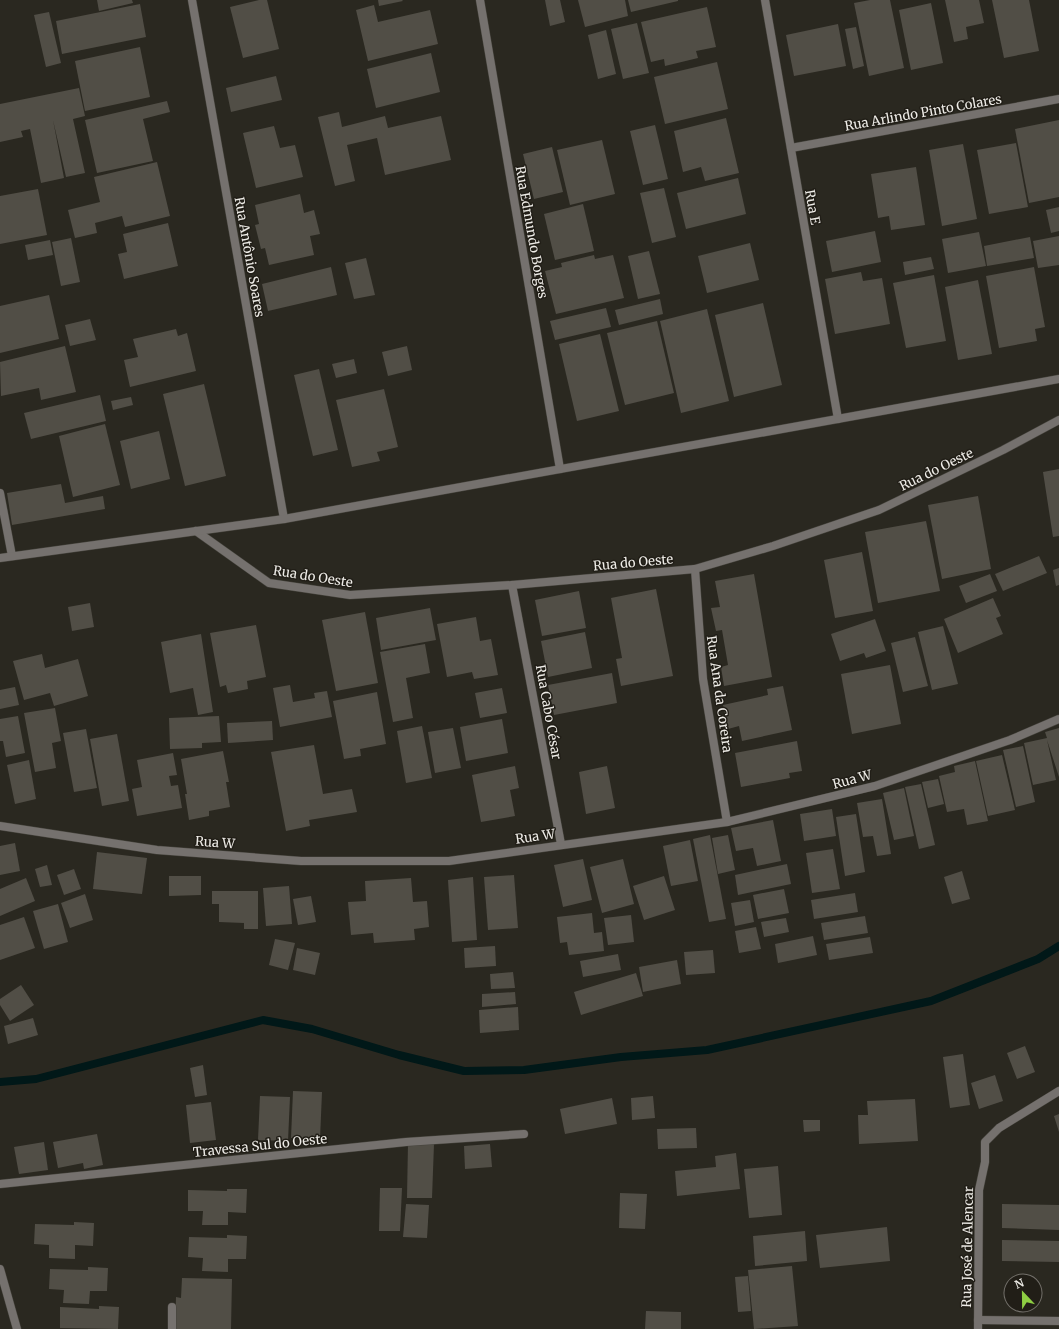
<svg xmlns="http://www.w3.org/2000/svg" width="1059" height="1329" font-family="Merriweather,serif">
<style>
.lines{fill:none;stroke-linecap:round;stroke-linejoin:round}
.stream{stroke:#011818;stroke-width:8}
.building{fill:#514e46}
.minor-casing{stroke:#45433c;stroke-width:9}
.tertiary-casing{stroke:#45433c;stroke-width:9}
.minor{stroke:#75716e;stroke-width:8}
.tertiary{stroke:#75716e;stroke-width:8}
.labels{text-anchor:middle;stroke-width:3;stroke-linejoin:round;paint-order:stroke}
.street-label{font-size:13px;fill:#edebe6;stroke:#211e17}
</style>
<rect width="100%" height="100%" fill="#2a2820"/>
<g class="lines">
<polyline class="stream" points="0,1082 36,1079 263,1020 312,1029 399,1055 464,1071 524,1070 621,1057 707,1050 931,1001 1038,959 1059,946"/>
</g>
<g class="building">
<polygon points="97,0 132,0 133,3 99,11"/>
<polygon points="259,0 267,0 279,49 243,58 230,7"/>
<polygon points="378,0 402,0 403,1 379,6"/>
<polygon points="545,0 560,0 565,22 550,26"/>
<polygon points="578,0 625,0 628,16 585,27"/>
<polygon points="628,0 678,0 678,1 631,12"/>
<polygon points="870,0 890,0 904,68 869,76 854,3"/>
<polygon points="945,0 979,0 984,23 966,27 968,39 954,42"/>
<polygon points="992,0 1029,0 1039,51 1004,58"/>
<polygon points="931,3 943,63 911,70 899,10"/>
<polygon points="140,4 146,37 62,54 56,21"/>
<polygon points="374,5 378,22 430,10 438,44 368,61 356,10"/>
<polygon points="707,7 716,47 696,51 698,58 665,66 664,59 651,62 641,22"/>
<polygon points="49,12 61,63 46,67 34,15"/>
<polygon points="637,23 649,73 623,79 611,29"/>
<polygon points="838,24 846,66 794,76 786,35"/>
<polygon points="856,27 864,66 853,69 845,29"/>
<polygon points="606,30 616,74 598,79 588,35"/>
<polygon points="140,47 150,97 85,111 75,61"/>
<polygon points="431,53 440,92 376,108 367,69"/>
<polygon points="717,62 728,109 665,124 654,77"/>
<polygon points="276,76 282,100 231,112 226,88"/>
<polygon points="79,88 85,116 73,119 85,173 66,177 53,120 64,178 41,183 30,129 21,131 23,137 0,142 0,104"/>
<polygon points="167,101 170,112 143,119 153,161 97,173 85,120"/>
<polygon points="339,112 342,127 385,116 388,128 441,116 451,160 385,175 377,138 347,145 355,181 335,186 318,117"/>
<polygon points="726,118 739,173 705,181 701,167 683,172 674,131"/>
<polygon points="1059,120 1059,197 1029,203 1015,129"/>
<polygon points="655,125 668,179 643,185 630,131"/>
<polygon points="274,126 280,148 295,145 303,177 256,188 243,133"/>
<polygon points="602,140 615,194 570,205 557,150"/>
<polygon points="1016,143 1028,207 989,214 977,150"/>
<polygon points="963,144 977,219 942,226 929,150"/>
<polygon points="552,147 563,192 534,199 523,154"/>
<polygon points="157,162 170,216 125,227 122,216 95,223 97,233 75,238 68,210 100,202 94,177"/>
<polygon points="916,167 925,225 891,230 889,216 878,218 871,174"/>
<polygon points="738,178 746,214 686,229 677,193"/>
<polygon points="664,188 676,237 652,243 640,193"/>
<polygon points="38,189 47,235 0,244 0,196"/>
<polygon points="300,194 304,213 314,210 320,234 310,236 314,255 269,265 265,248 261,249 255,225 259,224 255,205"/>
<polygon points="583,204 594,251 555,260 544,214"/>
<polygon points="1059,207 1059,231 1051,233 1046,210"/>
<polygon points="168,223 178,266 124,279 118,254 127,252 123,234"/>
<polygon points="875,231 881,262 832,272 826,241"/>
<polygon points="979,232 986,266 948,273 942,239"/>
<polygon points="1059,236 1059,265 1038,268 1033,241"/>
<polygon points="1030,237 1034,258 987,266 984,246"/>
<polygon points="71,238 80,282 61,286 52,242"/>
<polygon points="50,240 53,255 28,260 25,245"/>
<polygon points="750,243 759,280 707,293 698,256"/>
<polygon points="649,251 660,294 638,299 628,256"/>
<polygon points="594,255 595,259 613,255 624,298 556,314 545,271 562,267 561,263"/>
<polygon points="931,257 934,269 905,275 903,262"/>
<polygon points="366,258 375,295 354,299 345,263"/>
<polygon points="331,267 337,295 268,311 262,284"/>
<polygon points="1034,267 1045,327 1035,329 1037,341 999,348 986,276"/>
<polygon points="861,272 863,281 882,278 890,324 835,334 825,279"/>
<polygon points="934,275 946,341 906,348 893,283"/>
<polygon points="978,280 992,354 958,360 945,287"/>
<polygon points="49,295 59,339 0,353 0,306"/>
<polygon points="660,299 663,314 619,325 615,310"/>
<polygon points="763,303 782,385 734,397 715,315"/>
<polygon points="606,308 611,327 555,340 550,321"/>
<polygon points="707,309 729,401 681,413 660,321"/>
<polygon points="90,319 96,340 70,346 65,325"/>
<polygon points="657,321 674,393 625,405 607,333"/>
<polygon points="176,329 178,336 187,333 196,371 130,387 124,360 138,357 133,339"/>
<polygon points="600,334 619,411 577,421 559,344"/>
<polygon points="65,346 76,392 41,400 39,388 1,396 0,362"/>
<polygon points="407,346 412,370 388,376 382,352"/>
<polygon points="354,359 357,373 336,378 332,364"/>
<polygon points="319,369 338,450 313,456 294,375"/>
<polygon points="204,384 226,476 185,486 163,394"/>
<polygon points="384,389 398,447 377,452 380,461 352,467 336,400"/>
<polygon points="100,395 106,421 31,439 24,413"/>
<polygon points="131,397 133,405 113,410 111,401"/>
<polygon points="105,424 120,485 73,497 59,436"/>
<polygon points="159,431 170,479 131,489 120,441"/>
<polygon points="1059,469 1059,536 1053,537 1043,472"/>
<polygon points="61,484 65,503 103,496 105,509 12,525 7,493"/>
<polygon points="978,496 991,569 942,579 928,505"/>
<polygon points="926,521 940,591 878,603 865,532"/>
<polygon points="862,552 873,611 835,618 824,560"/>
<polygon points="1039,556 1047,573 1003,591 995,574"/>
<polygon points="1059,568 1059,585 1056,586 1053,570"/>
<polygon points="754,574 772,677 724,686 721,667 728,665 722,630 716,631 711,608 720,607 715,581"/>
<polygon points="990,574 997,591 966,603 959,586"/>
<polygon points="656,589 673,676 621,686 616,659 622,658 611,598"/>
<polygon points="579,591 586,628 542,636 535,600"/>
<polygon points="993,598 1001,616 996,618 1003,634 958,653 944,619"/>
<polygon points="90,603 94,627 72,631 68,607"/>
<polygon points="430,608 436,640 381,650 376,618"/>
<polygon points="365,612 378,683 336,691 322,620"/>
<polygon points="476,617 480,641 491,639 498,675 474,679 472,672 447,677 437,624"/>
<polygon points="875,619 886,651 866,658 864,653 840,661 831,634"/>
<polygon points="256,625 266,677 247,681 248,689 228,693 226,685 220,687 210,633"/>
<polygon points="943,626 958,684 932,690 918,632"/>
<polygon points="585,632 592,668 548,677 541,641"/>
<polygon points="201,634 213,712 198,715 193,688 170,693 161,642"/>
<polygon points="915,637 928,686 903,692 891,643"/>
<polygon points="425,644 430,673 406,678 413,718 393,722 380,652"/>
<polygon points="42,654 45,668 78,659 88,696 54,706 50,693 24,700 13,661"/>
<polygon points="890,665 901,724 852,734 841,674"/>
<polygon points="612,673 617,703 554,715 548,685"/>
<polygon points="290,685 293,702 315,698 314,693 327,691 332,717 280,727 273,688"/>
<polygon points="783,686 792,730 742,741 739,726 728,729 723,705 768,695 767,689"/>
<polygon points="15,687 19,705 0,709 0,690"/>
<polygon points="502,688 507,713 480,718 475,693"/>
<polygon points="377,692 386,744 360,749 361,756 344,759 333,701"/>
<polygon points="55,708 61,741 52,743 56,768 35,772 24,713"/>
<polygon points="18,716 25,753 6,757 3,741 0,741 0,719"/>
<polygon points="219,716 221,742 202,743 202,748 170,749 169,718"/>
<polygon points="502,719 508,753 466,761 460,727"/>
<polygon points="272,721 273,740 228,743 227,723"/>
<polygon points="422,726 432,778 406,783 397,731"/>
<polygon points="453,728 461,768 435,773 428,732"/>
<polygon points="1059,728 1059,777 1047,740 1056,780 1033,785 1024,743 1047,738 1045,732"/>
<polygon points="86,729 97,788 74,792 63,733"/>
<polygon points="117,734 129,801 102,806 90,739"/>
<polygon points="797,741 802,771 789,773 790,778 741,787 735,753"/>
<polygon points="314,745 323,794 352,789 357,812 309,820 310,826 286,831 271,752"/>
<polygon points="1023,746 1035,802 1016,807 1003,750"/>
<polygon points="223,751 229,782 226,782 230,807 209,811 209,816 189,820 185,794 187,794 181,759"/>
<polygon points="173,753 177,775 169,776 171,786 178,785 182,808 137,816 132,789 142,787 137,760"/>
<polygon points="1002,755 1015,810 988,816 976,761"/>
<polygon points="29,760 36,799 15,804 7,765"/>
<polygon points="975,761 988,821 967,825 964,809 947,812 939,776 955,772 954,766"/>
<polygon points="515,766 519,788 510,790 515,816 481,822 472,775"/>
<polygon points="607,766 615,808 586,814 579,772"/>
<polygon points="938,779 944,804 928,808 922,782"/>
<polygon points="921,784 935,845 919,849 905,787"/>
<polygon points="904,788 914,836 894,840 883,793"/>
<polygon points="882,799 891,854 877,856 873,836 863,837 857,803"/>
<polygon points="832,809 836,836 804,841 800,814"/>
<polygon points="856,814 865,872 845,876 836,817"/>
<polygon points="773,820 781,861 757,866 753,848 736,851 731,828"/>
<polygon points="710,835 726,919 709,922 693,839"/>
<polygon points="728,835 735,870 718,874 712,838"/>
<polygon points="690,840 698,881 671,886 663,846"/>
<polygon points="15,843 20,871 0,875 0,846"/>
<polygon points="833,849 840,889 812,893 806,853"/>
<polygon points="97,852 147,858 142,894 93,889"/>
<polygon points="583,859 592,900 563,907 554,865"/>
<polygon points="623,859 634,904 602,913 590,867"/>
<polygon points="787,864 791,884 738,895 735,875"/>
<polygon points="47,865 52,885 40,887 35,869"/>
<polygon points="74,869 81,889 64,895 57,875"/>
<polygon points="962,871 970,899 952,904 944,877"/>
<polygon points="514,875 518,928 488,930 484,877"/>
<polygon points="169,876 201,876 201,895 169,896"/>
<polygon points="664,876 675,910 644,920 633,886"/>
<polygon points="473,877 477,940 452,942 448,880"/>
<polygon points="26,878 35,901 0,916 0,889"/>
<polygon points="411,878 413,902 427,901 429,927 414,929 415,940 374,943 373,933 351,935 348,902 366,901 365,881"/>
<polygon points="289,886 292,924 266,926 263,888"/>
<polygon points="784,889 789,913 758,919 753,895"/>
<polygon points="212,891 258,891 258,929 244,929 244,923 219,922 219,904 212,904"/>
<polygon points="855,893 858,912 814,919 811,900"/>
<polygon points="85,894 93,920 70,928 61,903"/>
<polygon points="311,896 316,922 298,925 293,899"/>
<polygon points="750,900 754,922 735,926 731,903"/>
<polygon points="58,904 68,942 44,949 33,911"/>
<polygon points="592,913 594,933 602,932 604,951 569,955 567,942 560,943 557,917"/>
<polygon points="631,915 634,942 608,945 604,918"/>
<polygon points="865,916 868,933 824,940 821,923"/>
<polygon points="24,917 35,948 0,960 0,925"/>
<polygon points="786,918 789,932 764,937 761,922"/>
<polygon points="756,927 761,949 739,953 735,931"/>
<polygon points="813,936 817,955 778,963 775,944"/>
<polygon points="870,937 873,953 829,960 826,944"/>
<polygon points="275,939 295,943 288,970 269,965"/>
<polygon points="495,946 496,966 465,968 464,948"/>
<polygon points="297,948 320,953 315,975 293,970"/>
<polygon points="713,950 715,973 686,975 684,952"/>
<polygon points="618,954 621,970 583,977 580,961"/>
<polygon points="677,960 681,984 643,992 639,967"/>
<polygon points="513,972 515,988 491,989 490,974"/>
<polygon points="636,973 643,996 581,1015 574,992"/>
<polygon points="21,985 34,1005 10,1021 0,1005 0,999"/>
<polygon points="515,992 516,1004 482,1007 482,994"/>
<polygon points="518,1007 519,1030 480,1033 479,1010"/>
<polygon points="33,1018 38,1035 8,1044 4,1026"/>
<polygon points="1025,1046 1035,1072 1017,1079 1007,1053"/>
<polygon points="963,1054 970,1105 950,1108 943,1057"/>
<polygon points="203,1065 207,1095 195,1097 190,1068"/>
<polygon points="995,1075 1003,1101 979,1109 971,1083"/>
<polygon points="293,1091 322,1092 320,1139 291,1138"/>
<polygon points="260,1096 290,1097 288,1141 258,1140"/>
<polygon points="653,1096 655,1118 632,1120 631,1098"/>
<polygon points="612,1098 617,1124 565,1134 560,1109"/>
<polygon points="915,1099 918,1141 859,1144 858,1115 868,1115 867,1101"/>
<polygon points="211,1102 216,1140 190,1143 186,1105"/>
<polygon points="1059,1114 1059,1132 1054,1116"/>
<polygon points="803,1120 820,1120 820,1131 804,1132"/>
<polygon points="696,1128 697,1148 658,1149 657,1129"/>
<polygon points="97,1134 103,1165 84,1169 83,1163 58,1168 53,1142"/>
<polygon points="44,1142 48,1170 19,1174 14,1147"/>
<polygon points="408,1143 434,1144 432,1198 407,1198"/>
<polygon points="490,1144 492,1167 465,1169 464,1146"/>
<polygon points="736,1153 740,1189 677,1196 675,1171 716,1167 715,1156"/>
<polygon points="778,1166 782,1215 749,1218 744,1169"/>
<polygon points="380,1188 402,1188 400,1231 379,1231"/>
<polygon points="227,1189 247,1189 246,1213 228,1212 228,1225 202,1225 203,1211 188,1211 188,1190 227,1191"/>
<polygon points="620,1193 647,1194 645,1229 619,1228"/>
<polygon points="406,1204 429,1205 427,1238 403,1237"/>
<polygon points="1002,1204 1059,1205 1059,1230 1002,1228"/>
<polygon points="74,1222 94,1223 93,1246 75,1245 75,1259 49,1258 49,1245 34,1244 35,1224 74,1225"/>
<polygon points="887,1227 890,1261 820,1268 816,1235"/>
<polygon points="805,1231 807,1261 755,1266 753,1236"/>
<polygon points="227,1235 247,1236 246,1259 228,1259 228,1272 202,1271 203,1258 188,1257 189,1237 227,1238"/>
<polygon points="1002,1240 1059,1241 1059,1262 1002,1261"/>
<polygon points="792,1266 798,1326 754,1329 748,1270"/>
<polygon points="88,1267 108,1268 107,1291 90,1291 89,1304 63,1303 64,1290 49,1289 50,1269 88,1270"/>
<polygon points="748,1276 751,1311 738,1312 735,1277"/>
<polygon points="182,1278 232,1279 231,1329 175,1329 176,1297 181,1298"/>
<polygon points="99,1306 119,1307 118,1329 60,1328 60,1307 99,1309"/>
<polygon points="646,1311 681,1312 681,1329 645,1329"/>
</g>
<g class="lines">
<defs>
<g id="minor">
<polyline points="192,0 284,519"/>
<polyline points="480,0 560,469"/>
<polyline points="765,0 838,419"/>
<polyline points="791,148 1059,99"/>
<polyline points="0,493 12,556"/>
<polyline points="196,531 269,583 350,595 512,585 695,569 773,546 879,510 1003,450 1059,420"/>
<polyline points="0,558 284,519 1059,379"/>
<polyline points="695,569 703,679 727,822"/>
<polyline points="512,585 561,844"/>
<polyline points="0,826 157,850 301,861 449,861 727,822 875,786 1010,740 1059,719"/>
<polyline points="0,1184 406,1142 524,1134"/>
<polyline points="172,1307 172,1329"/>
<polyline points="978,1320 1059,1321"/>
<polyline points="978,1329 979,1190 985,1162 985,1142 999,1128 1059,1091"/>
</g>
<polyline id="tertiary" points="0,1269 17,1329"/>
</defs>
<use href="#minor" class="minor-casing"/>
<use href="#tertiary" class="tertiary-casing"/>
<use href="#minor" class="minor"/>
<use href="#tertiary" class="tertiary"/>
</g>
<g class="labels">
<g class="street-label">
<text transform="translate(923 112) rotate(-10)" y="5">Rua Arlindo Pinto Colares</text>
<text transform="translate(813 207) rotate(80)" y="5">Rua E</text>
<text transform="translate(532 232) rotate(80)" y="5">Rua Edmundo Borges</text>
<text transform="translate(250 257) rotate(80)" y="5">Rua Antônio Soares</text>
<text transform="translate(936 469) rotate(-26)" y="5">Rua do Oeste</text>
<text transform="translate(633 562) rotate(-5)" y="5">Rua do Oeste</text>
<text transform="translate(313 576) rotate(9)" y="5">Rua do Oeste</text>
<text transform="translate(720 694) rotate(82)" y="5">Rua Ana da Coreira</text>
<text transform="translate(549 712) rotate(80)" y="5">Rua Cabo César</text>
<text transform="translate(852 779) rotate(-15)" y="5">Rua W</text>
<text transform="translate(535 836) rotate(-8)" y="5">Rua W</text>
<text transform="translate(215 842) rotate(4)" y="5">Rua W</text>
<text transform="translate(260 1145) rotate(-6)" y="5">Travessa Sul do Oeste</text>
<text transform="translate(967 1247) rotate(-89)" y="5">Rua José de Alencar</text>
</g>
</g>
<g transform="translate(1023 1293) rotate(338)"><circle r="19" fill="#211e17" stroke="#73706a"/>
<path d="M0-3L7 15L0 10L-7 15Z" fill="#8ece43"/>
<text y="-6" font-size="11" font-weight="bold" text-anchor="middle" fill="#edebe6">N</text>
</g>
</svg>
